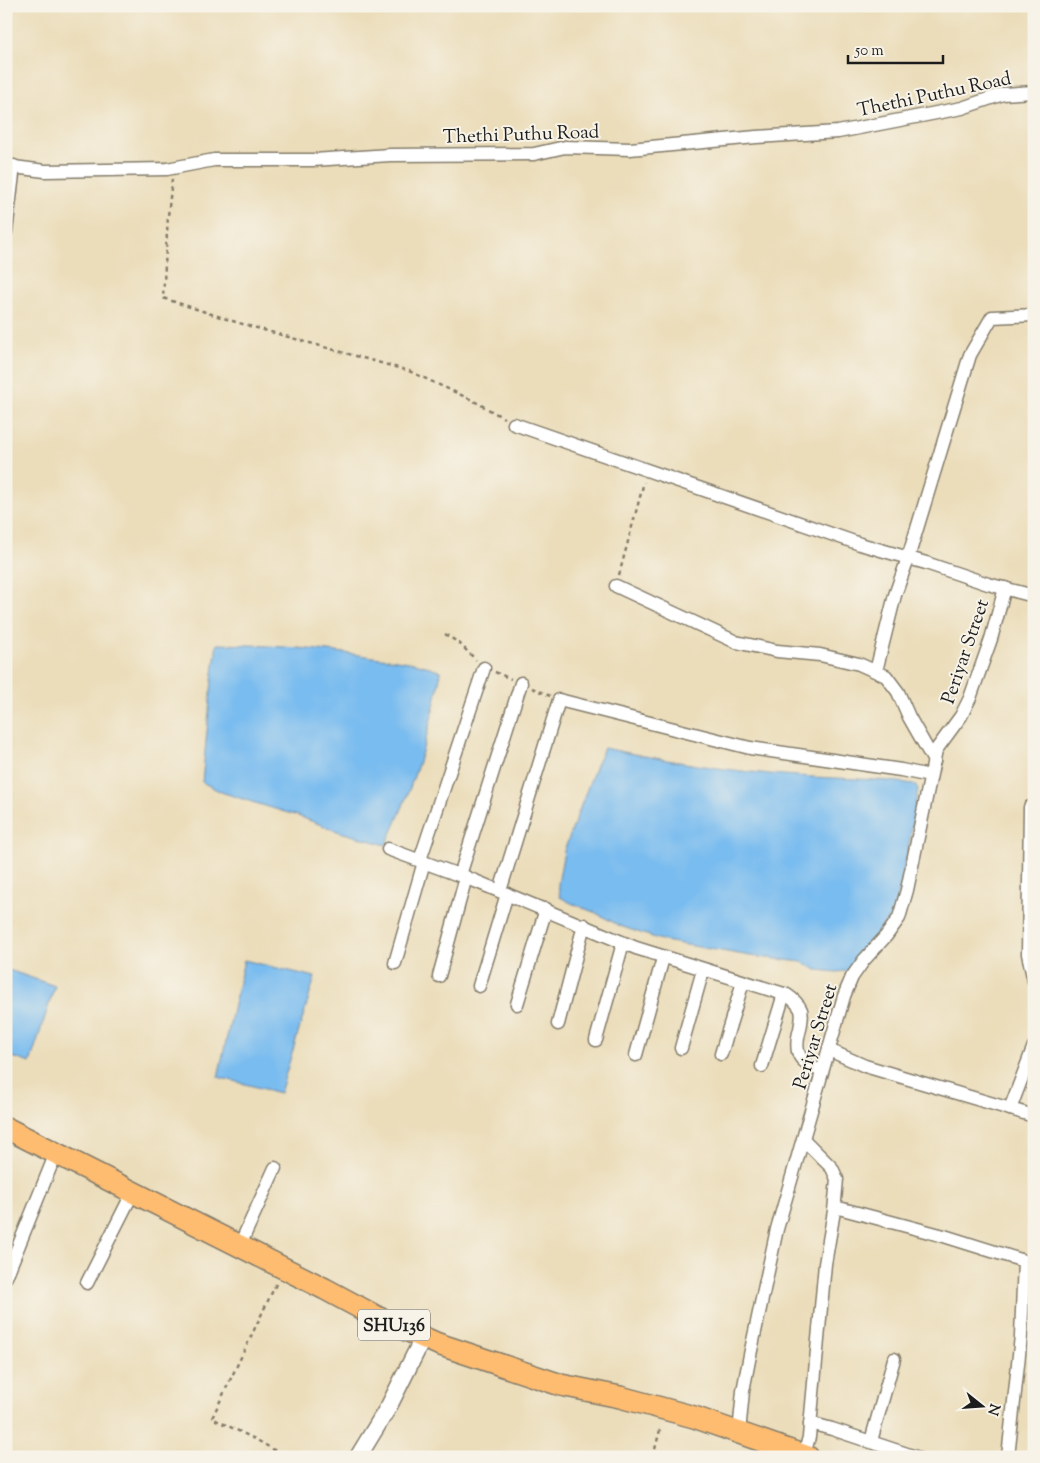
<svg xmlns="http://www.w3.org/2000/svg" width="1040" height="1463" font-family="'Sorts Mill Goudy',serif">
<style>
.water{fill:#79bcef;stroke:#4a6c86}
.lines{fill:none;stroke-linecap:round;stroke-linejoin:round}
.minor-casing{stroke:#847c6b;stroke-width:15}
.tertiary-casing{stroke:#847c6b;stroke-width:19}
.primary-casing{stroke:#847c6b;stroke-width:24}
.path{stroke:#847c6b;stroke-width:2.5;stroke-dasharray:4 4;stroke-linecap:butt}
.minor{stroke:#fff;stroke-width:12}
.tertiary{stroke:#fff;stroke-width:16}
.primary{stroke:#febc70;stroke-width:21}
.labels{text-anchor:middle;stroke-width:4;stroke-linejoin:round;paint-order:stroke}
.shield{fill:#f7f3e8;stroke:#5e5c59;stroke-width:1}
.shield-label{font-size:18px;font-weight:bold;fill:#1c1c1c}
.street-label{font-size:19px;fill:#1c1c1c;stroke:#f7f3e8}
</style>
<rect width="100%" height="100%" fill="#f7f3e8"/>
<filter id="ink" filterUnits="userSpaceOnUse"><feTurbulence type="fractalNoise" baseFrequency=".02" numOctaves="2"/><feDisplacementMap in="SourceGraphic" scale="10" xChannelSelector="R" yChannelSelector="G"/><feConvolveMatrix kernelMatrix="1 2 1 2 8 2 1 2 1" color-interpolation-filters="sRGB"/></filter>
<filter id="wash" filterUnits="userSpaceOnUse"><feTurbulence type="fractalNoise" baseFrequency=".0096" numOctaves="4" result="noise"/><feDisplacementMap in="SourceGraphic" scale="20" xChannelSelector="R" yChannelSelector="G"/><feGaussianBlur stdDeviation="1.12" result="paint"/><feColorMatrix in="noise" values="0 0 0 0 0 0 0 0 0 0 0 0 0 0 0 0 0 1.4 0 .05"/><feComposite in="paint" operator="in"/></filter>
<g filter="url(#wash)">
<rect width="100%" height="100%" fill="#ebddba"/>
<g class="water">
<path d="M 217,644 C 270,645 322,649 373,657 C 396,660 419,662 441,671 C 431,731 412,790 386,845 L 340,832 L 298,816 L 252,802 L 221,792 L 202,782 L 212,680 Z"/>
<path d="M 604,748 C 667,761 732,772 797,776 C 836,779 875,778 914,784 L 918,789 L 908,851 L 895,911 L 847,971 L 836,972 L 817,970 L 802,962 L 750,956 L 664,941 L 620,926 L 596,913 L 571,903 L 560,897 L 558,884 L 564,851 L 596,765 Z"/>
<polygon points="244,960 315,977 280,1093 218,1077"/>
<polygon points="6,969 55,986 30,1063 6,1055"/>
</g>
</g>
<g filter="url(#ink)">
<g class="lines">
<defs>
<g id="minor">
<polyline points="6,166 45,171 167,169 214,160 313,160 390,155 534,154 565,147 630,149 756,137 838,132 962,108 1003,94 1034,92"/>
<polyline points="6,232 14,166"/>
<polyline points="514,424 860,544 926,563 988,584 1034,596"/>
<polyline points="616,586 736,642 777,651 820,655 859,664 886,676 898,692 909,717 934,761"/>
<polyline points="876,671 895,595 908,558 970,355 992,317 1034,315"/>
<polyline points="1030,807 1028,954 1034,981"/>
<path d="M 388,849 L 475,881 L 636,948 L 787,995 C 793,999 798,1003 801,1010 C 803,1016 801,1022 800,1029 C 793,1053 799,1063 822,1071"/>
<polyline points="420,860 484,668"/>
<polyline points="460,875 521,683"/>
<polyline points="500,891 559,700 750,748 901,770 930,776"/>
<polyline points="395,963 424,862"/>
<polyline points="439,976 466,877"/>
<polyline points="479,986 507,894"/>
<polyline points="517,1004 546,909"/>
<polyline points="558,1024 584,925"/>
<polyline points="596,1040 623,943"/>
<polyline points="681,1048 703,970"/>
<polyline points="829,1050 865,1066 1034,1116"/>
<polyline points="721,1054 743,982"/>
<polyline points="636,1055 663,958"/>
<polyline points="762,1066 784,994"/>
<polyline points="1010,1109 1034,1046"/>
<polyline points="804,1140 832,1168 837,1179 834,1211 825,1264 809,1437 804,1455"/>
<polyline points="835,1207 944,1236 1024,1261 1021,1336 1008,1457"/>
<polyline points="239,1247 275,1168"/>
<polyline points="6,1277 56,1153"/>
<polyline points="87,1283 133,1192"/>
<polyline points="810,1423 832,1429 916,1457"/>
<polyline points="739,1433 743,1391 750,1355 777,1229 844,996 852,977 864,960 886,936 899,918 907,890 936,750 961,716 970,698 991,639 1005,588"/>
<polyline points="871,1441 894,1359"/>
</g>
<polyline id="tertiary" points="358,1457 389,1406 423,1338"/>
<polyline id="primary" points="6,1128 325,1289 379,1318 438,1344 561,1385 620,1397 694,1417 808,1457"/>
</defs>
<use href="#minor" class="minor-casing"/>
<use href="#tertiary" class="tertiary-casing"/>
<use href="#primary" class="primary-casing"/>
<g class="path">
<polyline points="172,179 168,216 163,298 239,323 409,371 472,400 504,418"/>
<polyline points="619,575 644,482"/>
<polyline points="445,634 459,643 476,660"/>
<polyline points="495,672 511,679"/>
<polyline points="532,688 550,696"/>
<polyline points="276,1284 212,1418 257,1440 286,1457"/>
<polyline points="653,1457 661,1426"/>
</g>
<use href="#minor" class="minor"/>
<use href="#tertiary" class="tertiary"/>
<use href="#primary" class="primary"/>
</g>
</g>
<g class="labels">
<rect class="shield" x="358" y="1309.5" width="72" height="31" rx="4"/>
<g class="shield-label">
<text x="394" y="1331">SHU136</text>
</g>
<g class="street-label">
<text transform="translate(934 93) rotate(-12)" y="7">Thethi Puthu Road</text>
<text transform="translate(521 133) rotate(-2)" y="7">Thethi Puthu Road</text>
<text transform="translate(964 651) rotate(-71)" y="7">Periyar Street</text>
<text transform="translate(814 1036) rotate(-73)" y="7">Periyar Street</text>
</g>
</g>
<rect width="1040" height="1463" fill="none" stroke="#f7f3e8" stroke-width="25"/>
<g transform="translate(982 1406) rotate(107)" stroke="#f7f3e8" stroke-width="4" paint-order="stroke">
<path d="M0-4L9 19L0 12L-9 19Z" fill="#1c1c1c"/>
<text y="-8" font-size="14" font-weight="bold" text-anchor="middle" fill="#1c1c1c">N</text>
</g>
<path d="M848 55v8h95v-8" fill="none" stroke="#1c1c1c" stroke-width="2.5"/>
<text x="855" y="55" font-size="15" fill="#1c1c1c" stroke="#f7f3e8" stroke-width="4" paint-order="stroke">50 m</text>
</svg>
